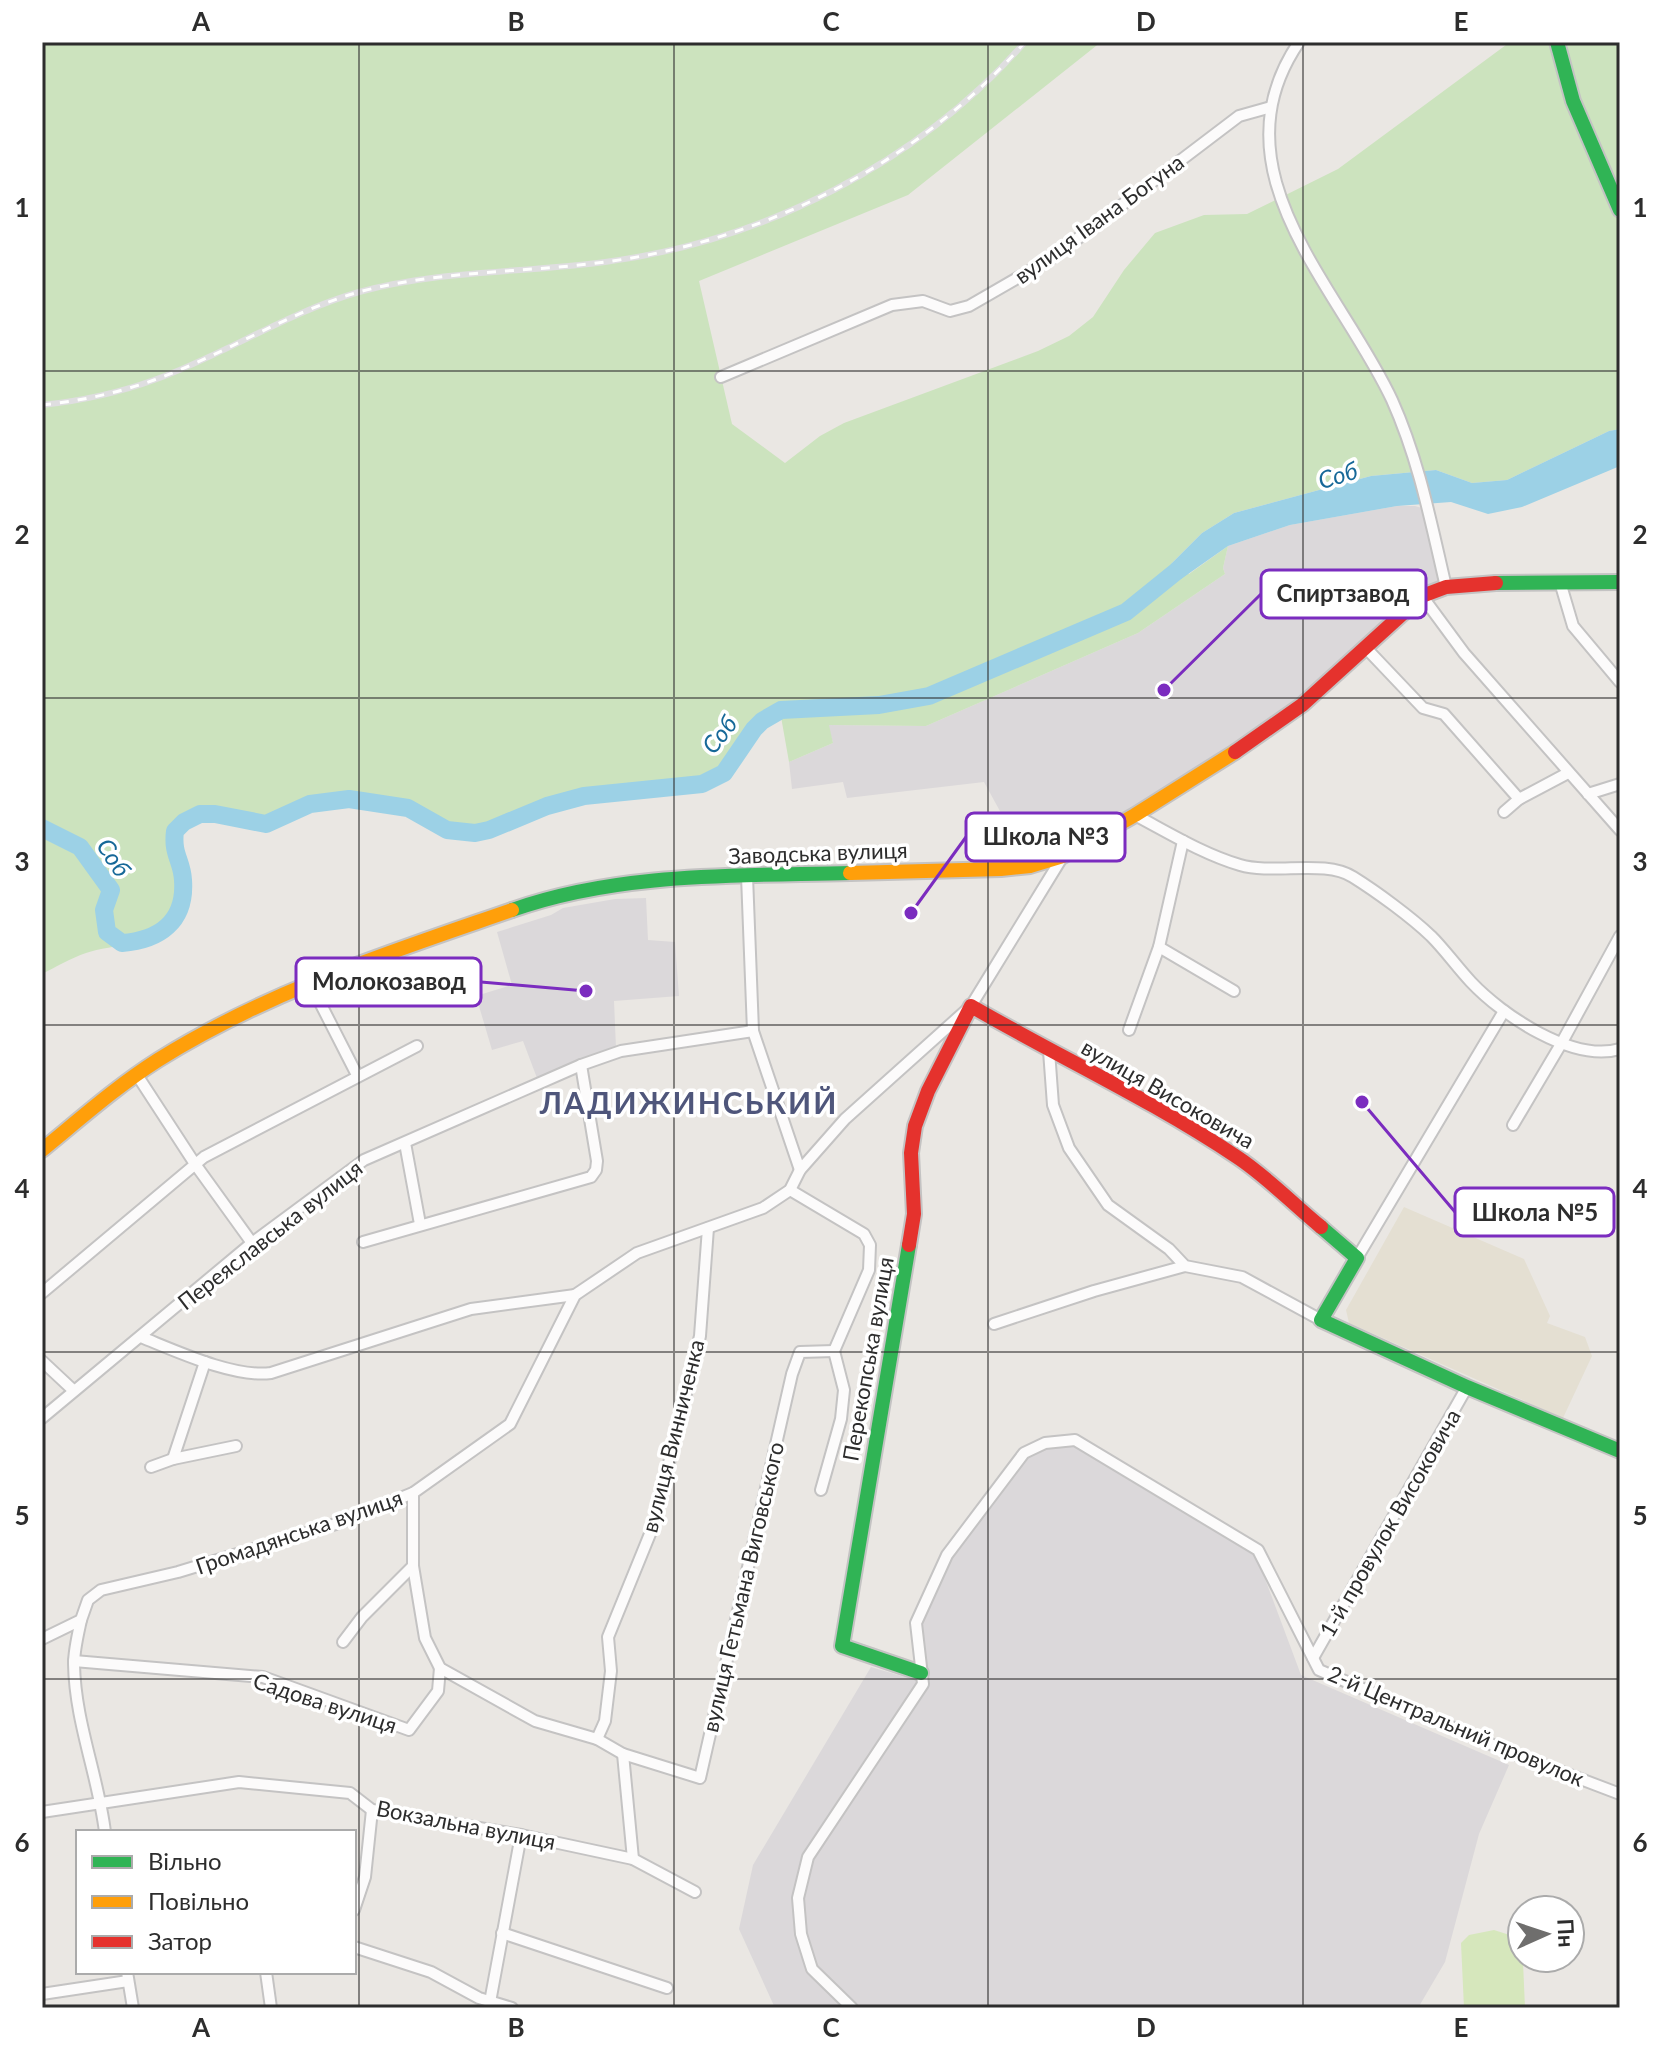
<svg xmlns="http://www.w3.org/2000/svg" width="1662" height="2050" font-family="Lato,sans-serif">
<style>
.industrial{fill:#dbd8da}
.education{fill:#e4dfd2}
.green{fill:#cce3be}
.pitch{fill:#d6e7bc}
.water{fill:#9cd1e6}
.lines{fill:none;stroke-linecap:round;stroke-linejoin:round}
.river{stroke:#9cd1e6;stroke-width:18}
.street-casing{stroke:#c4c3c3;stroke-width:14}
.fast-casing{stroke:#c4c3c3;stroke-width:18}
.slow-casing{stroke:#c4c3c3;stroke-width:18}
.jam-casing{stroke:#c4c3c3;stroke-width:18}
.street{stroke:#fcfbfb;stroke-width:10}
.fast{stroke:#30b455;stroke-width:14}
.slow{stroke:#ff9f0a;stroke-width:14}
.jam{stroke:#e5322d;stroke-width:14}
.rail-casing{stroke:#dfdee0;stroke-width:6}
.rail{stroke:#fff;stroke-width:3;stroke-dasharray:9;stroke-linecap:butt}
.grid{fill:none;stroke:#2d2d2d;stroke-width:2;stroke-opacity:0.55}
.labels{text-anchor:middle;stroke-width:7;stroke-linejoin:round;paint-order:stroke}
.street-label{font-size:22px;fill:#2d2d2d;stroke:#fff}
.water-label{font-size:24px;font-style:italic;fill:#166898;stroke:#fff}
.district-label{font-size:30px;font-weight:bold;letter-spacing:2px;fill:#4f567b;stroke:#fff}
.leader{fill:none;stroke:#7b2cbf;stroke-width:3}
.callout-dot{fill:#7b2cbf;stroke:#fff;stroke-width:3}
.callout{fill:#fff;stroke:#7b2cbf;stroke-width:3}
.callout-label{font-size:24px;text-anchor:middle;font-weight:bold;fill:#2d2d2d}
.neatline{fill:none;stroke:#2d2d2d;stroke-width:3}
.grid-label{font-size:26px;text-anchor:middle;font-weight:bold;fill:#2d2d2d}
</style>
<rect width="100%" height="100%" fill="#eae7e3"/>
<g class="industrial">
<polygon points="1397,506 1415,506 1429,510 1446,587 1422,596 1337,675 1135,815 1030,866 984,782 847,798 843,782 792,789 789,762 833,743 828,725 926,726 1138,633 1225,574 1223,568 1228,546 1290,525"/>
<polygon points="646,898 648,940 675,942 679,996 614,1001 616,1048 537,1078 523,1041 492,1050 476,996 512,985 497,932 551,915 563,908 615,899"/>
<polygon points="1074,1443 1255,1552 1301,1675 1509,1765 1479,1834 1445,1962 1418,2008 775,2008 739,1929 753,1865 871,1667 925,1683 919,1624 950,1557 1026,1455 1046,1445"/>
</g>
<polygon class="education" points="1404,1207 1524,1259 1550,1316 1547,1323 1585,1337 1592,1356 1563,1418 1349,1323 1346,1310"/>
<path class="green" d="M 42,42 L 1101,42 L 908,195 L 699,281 L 732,424 L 785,463 L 820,436 L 844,423 L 1038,351 L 1069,336 L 1093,317 L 1124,270 L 1155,233 L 1204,215 L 1247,214 L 1338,169 L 1510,42 L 1620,42 L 1620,429 L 1609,431 L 1507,480 L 1472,483 L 1436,470 L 1371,476 L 1234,513 L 1202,533 L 1171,564 L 1189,574 L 1228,546 L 1223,568 L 1225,574 L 1138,633 L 926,726 L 829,725 L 833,743 L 789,762 L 780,711 C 742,729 744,762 715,779 C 689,793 617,790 583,797 C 561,801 541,808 520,817 C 506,823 491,832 475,833 C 447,836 432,816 409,808 C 394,803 376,801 361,800 C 339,797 316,800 296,810 C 286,816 276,824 263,825 C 239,826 217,807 193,817 C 158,832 181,855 183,879 C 184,892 179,908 173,920 C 158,946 112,944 86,953 C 71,958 56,967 42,974 Z"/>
<polygon class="pitch" points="1494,1930 1522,1939 1525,2008 1464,2008 1461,1943 1469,1935"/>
<polygon class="water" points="1620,429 1620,466 1522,507 1488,514 1451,502 1397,506 1290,525 1228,546 1181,579 1166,580 1171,564 1202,533 1234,513 1371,476 1436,470 1472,483 1507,480 1609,431"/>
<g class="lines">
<path class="river" d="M 42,828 L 80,847 L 111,890 L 104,910 L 107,932 L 122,943 C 159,940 186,922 183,880 C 182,860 172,855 175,831 L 184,822 L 200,814 L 215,814 L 266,824 L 310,804 L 349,799 L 408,808 L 447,830 L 475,833 L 489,830 L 547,806 L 584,796 L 702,784 L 724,773 L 754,729 L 762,721 L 781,710 L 879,705 L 929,696 L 1126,612 L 1183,566"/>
<defs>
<g id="street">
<path d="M 1299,42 C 1211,171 1340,288 1392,400 C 1419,460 1431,523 1446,587"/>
<polyline points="721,377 892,305 923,301 950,311 969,306 1052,258 1239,116 1271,107"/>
<polyline points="1560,582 1573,626 1620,682"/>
<polyline points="1422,596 1464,653 1620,830"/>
<polyline points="1365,647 1423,708 1444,714 1519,799"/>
<polyline points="1588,794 1620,784"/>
<polyline points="1504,812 1519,799 1568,773"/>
<path d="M 1135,815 C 1169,833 1203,854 1240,865 C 1274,875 1325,859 1353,877 C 1377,892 1411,917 1431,936 C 1445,950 1457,967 1471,982 C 1502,1015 1573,1063 1620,1049"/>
<polyline points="747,876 753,1031 800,1170"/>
<polyline points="1159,947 1234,991"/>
<polyline points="310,983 357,1075"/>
<polyline points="1129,1030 1159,947 1183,841"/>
<polyline points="1049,1051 1053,1105 1069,1148 1108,1205 1169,1249 1185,1266 1242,1277 1321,1320"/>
<polyline points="137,1075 195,1164 252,1243"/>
<polyline points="1513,1125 1561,1044 1620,936"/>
<polyline points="405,1143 420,1224"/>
<polyline points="790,1190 864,1234 870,1245 869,1270 834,1351 844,1390 841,1419 821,1490"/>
<polyline points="363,1242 591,1177 596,1170 597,1161 581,1065"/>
<polyline points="1357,1258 1504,1011"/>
<polyline points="42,1293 204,1157 417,1046"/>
<polyline points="994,1324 1094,1291 1185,1266"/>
<path d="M 141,1337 C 176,1351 234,1378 271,1373 L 471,1309 L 575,1295"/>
<polyline points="42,1361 73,1390"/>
<polyline points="42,1418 252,1243 364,1160 581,1065 621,1051 753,1031"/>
<polyline points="173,1459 205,1362"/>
<polyline points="151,1467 173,1459 236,1446"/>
<polyline points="413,1493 413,1566 425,1638 440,1668 535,1721 597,1739 623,1754 700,1778 792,1374 800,1352 834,1351"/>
<path d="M 81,1620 C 78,1634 74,1650 74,1664 C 75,1722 98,1775 105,1832"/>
<polyline points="42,1639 81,1620 88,1600 101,1590 178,1572 339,1523 413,1493 510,1424 575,1295 637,1253 763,1208 790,1190 800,1170 845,1119 971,1006 1063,856"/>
<polyline points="343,1642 362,1617 413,1566"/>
<polyline points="1313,1658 1467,1387"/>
<polyline points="74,1661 263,1677 409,1730 438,1691 440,1668"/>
<polyline points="597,1739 605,1721 611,1671 608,1637 654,1524 700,1336 708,1228"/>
<polyline points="623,1754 633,1859"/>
<polyline points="42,1812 239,1782 350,1793 372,1810 521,1835 633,1859 695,1892"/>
<polyline points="354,1910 365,1877 372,1810"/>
<polyline points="502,1933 667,1988"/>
<polyline points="354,1947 431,1972 479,1998 512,2008"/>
<polyline points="127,1972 133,2008"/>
<polyline points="266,1972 271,2008"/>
<polyline points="42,1994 128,1981"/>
<polyline points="490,2002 521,1835"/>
<polyline points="852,2008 812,1969 801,1934 798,1898 808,1857 923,1684 916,1623 947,1555 1024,1453 1045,1443 1075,1440 1258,1550 1319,1670 1507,1751 1620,1794"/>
</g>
<g id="fast">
<polyline points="1557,42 1573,101 1620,210"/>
<polyline points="1496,583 1620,582"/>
<path d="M 512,910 C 619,872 737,876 850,873"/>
<polyline points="1321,1227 1357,1258 1321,1320 1467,1387 1620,1451"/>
<polyline points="909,1245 842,1646 921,1673"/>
</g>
<g id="slow">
<polyline points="850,873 1001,869 1030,866 1063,856 1135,815 1235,752"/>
<path d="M 42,1150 C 80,1119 117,1086 158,1060 C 268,991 391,952 512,910"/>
</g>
<g id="jam">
<polyline points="1235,752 1302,705 1422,596 1446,587 1496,583"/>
<path d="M 909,1245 L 914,1214 L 911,1153 L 915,1126 L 928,1091 L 971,1006 C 1059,1057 1152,1100 1237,1157 C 1266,1176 1293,1204 1321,1227"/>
</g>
</defs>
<use href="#street" class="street-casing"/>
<use href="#fast" class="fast-casing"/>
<use href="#slow" class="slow-casing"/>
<use href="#jam" class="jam-casing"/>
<use href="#street" class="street"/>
<use href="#fast" class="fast"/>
<use href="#slow" class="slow"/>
<use href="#jam" class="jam"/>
<defs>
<path id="rail" d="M 42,405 C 80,401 118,393 154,380 C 224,355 288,312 359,292 C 440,270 523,273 605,262 C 764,241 919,163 1025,42"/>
</defs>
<use href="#rail" class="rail-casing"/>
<use href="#rail" class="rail"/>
</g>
<path class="grid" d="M 359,42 L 359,2008M 674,42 L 674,2008M 988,42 L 988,2008M 1303,42 L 1303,2008M 42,371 L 1620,371M 42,698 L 1620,698M 42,1025 L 1620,1025M 42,1352 L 1620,1352M 42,1679 L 1620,1679"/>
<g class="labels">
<g class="street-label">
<text transform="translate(1099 219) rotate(-36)" y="8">вулиця Івана Богуна</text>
<text transform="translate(818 853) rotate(-2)" y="8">Заводська вулиця</text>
<text transform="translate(1168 1094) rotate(30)" y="8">вулиця Високовича</text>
<text transform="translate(270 1235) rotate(-38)" y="8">Переяславська вулиця</text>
<text transform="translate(868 1359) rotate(-80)" y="8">Перекопська вулиця</text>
<text transform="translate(673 1436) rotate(-76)" y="8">вулиця Винниченка</text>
<text transform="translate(1390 1523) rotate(-60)" y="8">1-й провулок Високовича</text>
<text transform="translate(299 1532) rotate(-19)" y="8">Громадянська вулиця</text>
<text transform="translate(743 1587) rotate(-77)" y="8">вулиця Гетьмана Виговського</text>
<text transform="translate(325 1703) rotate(18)" y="8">Садова вулиця</text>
<text transform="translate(1456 1726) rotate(23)" y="8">2-й Центральний провулок</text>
<text transform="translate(466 1825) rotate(11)" y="8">Вокзальна вулиця</text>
</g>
<g class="water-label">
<text transform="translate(1338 476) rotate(-17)" y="8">Соб</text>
<text transform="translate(720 735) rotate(-52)" y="8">Соб</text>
<text transform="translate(113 858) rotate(57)" y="8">Соб</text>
</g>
<g class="district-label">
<text x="689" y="1114">ЛАДИЖИНСЬКИЙ</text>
</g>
</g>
<path class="leader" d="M1164 690L1261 594M911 913L966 837M586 991L481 982M1362 1102L1455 1212"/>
<g class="callout-dot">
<circle cx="1164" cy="690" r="8"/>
<circle cx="911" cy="913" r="8"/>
<circle cx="586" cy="991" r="8"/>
<circle cx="1362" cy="1102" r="8"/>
</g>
<g class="callout">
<rect x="1261" y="570" width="165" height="48" rx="8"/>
<rect x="966" y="813" width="159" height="48" rx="8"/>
<rect x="296" y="958" width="185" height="48" rx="8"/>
<rect x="1455" y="1188" width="159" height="48" rx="8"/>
</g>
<g class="callout-label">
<text x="1343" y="602">Спиртзавод</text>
<text x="1046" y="845">Школа №3</text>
<text x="389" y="990">Молокозавод</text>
<text x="1535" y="1221">Школа №5</text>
</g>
<rect width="1662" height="2050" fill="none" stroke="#ffffff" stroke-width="88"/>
<rect x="76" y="1830" width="280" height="144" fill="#ffffff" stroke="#ababab" stroke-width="2"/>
<rect x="92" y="1856" width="40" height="12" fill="#30b455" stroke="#ababab" stroke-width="2"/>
<text x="148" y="1870" font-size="24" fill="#2d2d2d">Вільно</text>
<rect x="92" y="1896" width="40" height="12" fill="#ff9f0a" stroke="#ababab" stroke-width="2"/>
<text x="148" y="1910" font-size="24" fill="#2d2d2d">Повільно</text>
<rect x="92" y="1936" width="40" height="12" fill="#e5322d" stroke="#ababab" stroke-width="2"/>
<text x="148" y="1950" font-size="24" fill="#2d2d2d">Затор</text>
<g transform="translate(1546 1934) rotate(87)"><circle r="38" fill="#ffffff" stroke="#ababab" stroke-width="2"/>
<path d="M0-6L14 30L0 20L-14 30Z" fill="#6f6e6d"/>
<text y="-12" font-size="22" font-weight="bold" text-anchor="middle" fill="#2d2d2d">Пн</text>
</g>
<rect x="44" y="44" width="1574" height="1962" class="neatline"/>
<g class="grid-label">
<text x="201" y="31">A</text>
<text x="516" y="31">B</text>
<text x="831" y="31">C</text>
<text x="1146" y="31">D</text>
<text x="1461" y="31">E</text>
<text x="22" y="217">1</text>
<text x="1640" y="217">1</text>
<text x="22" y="544">2</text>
<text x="1640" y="544">2</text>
<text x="22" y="871">3</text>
<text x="1640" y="871">3</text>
<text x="22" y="1198">4</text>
<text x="1640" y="1198">4</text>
<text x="22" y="1525">5</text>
<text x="1640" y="1525">5</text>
<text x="22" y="1852">6</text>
<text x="1640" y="1852">6</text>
<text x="201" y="2037">A</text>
<text x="516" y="2037">B</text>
<text x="831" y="2037">C</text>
<text x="1146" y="2037">D</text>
<text x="1461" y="2037">E</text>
</g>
</svg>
